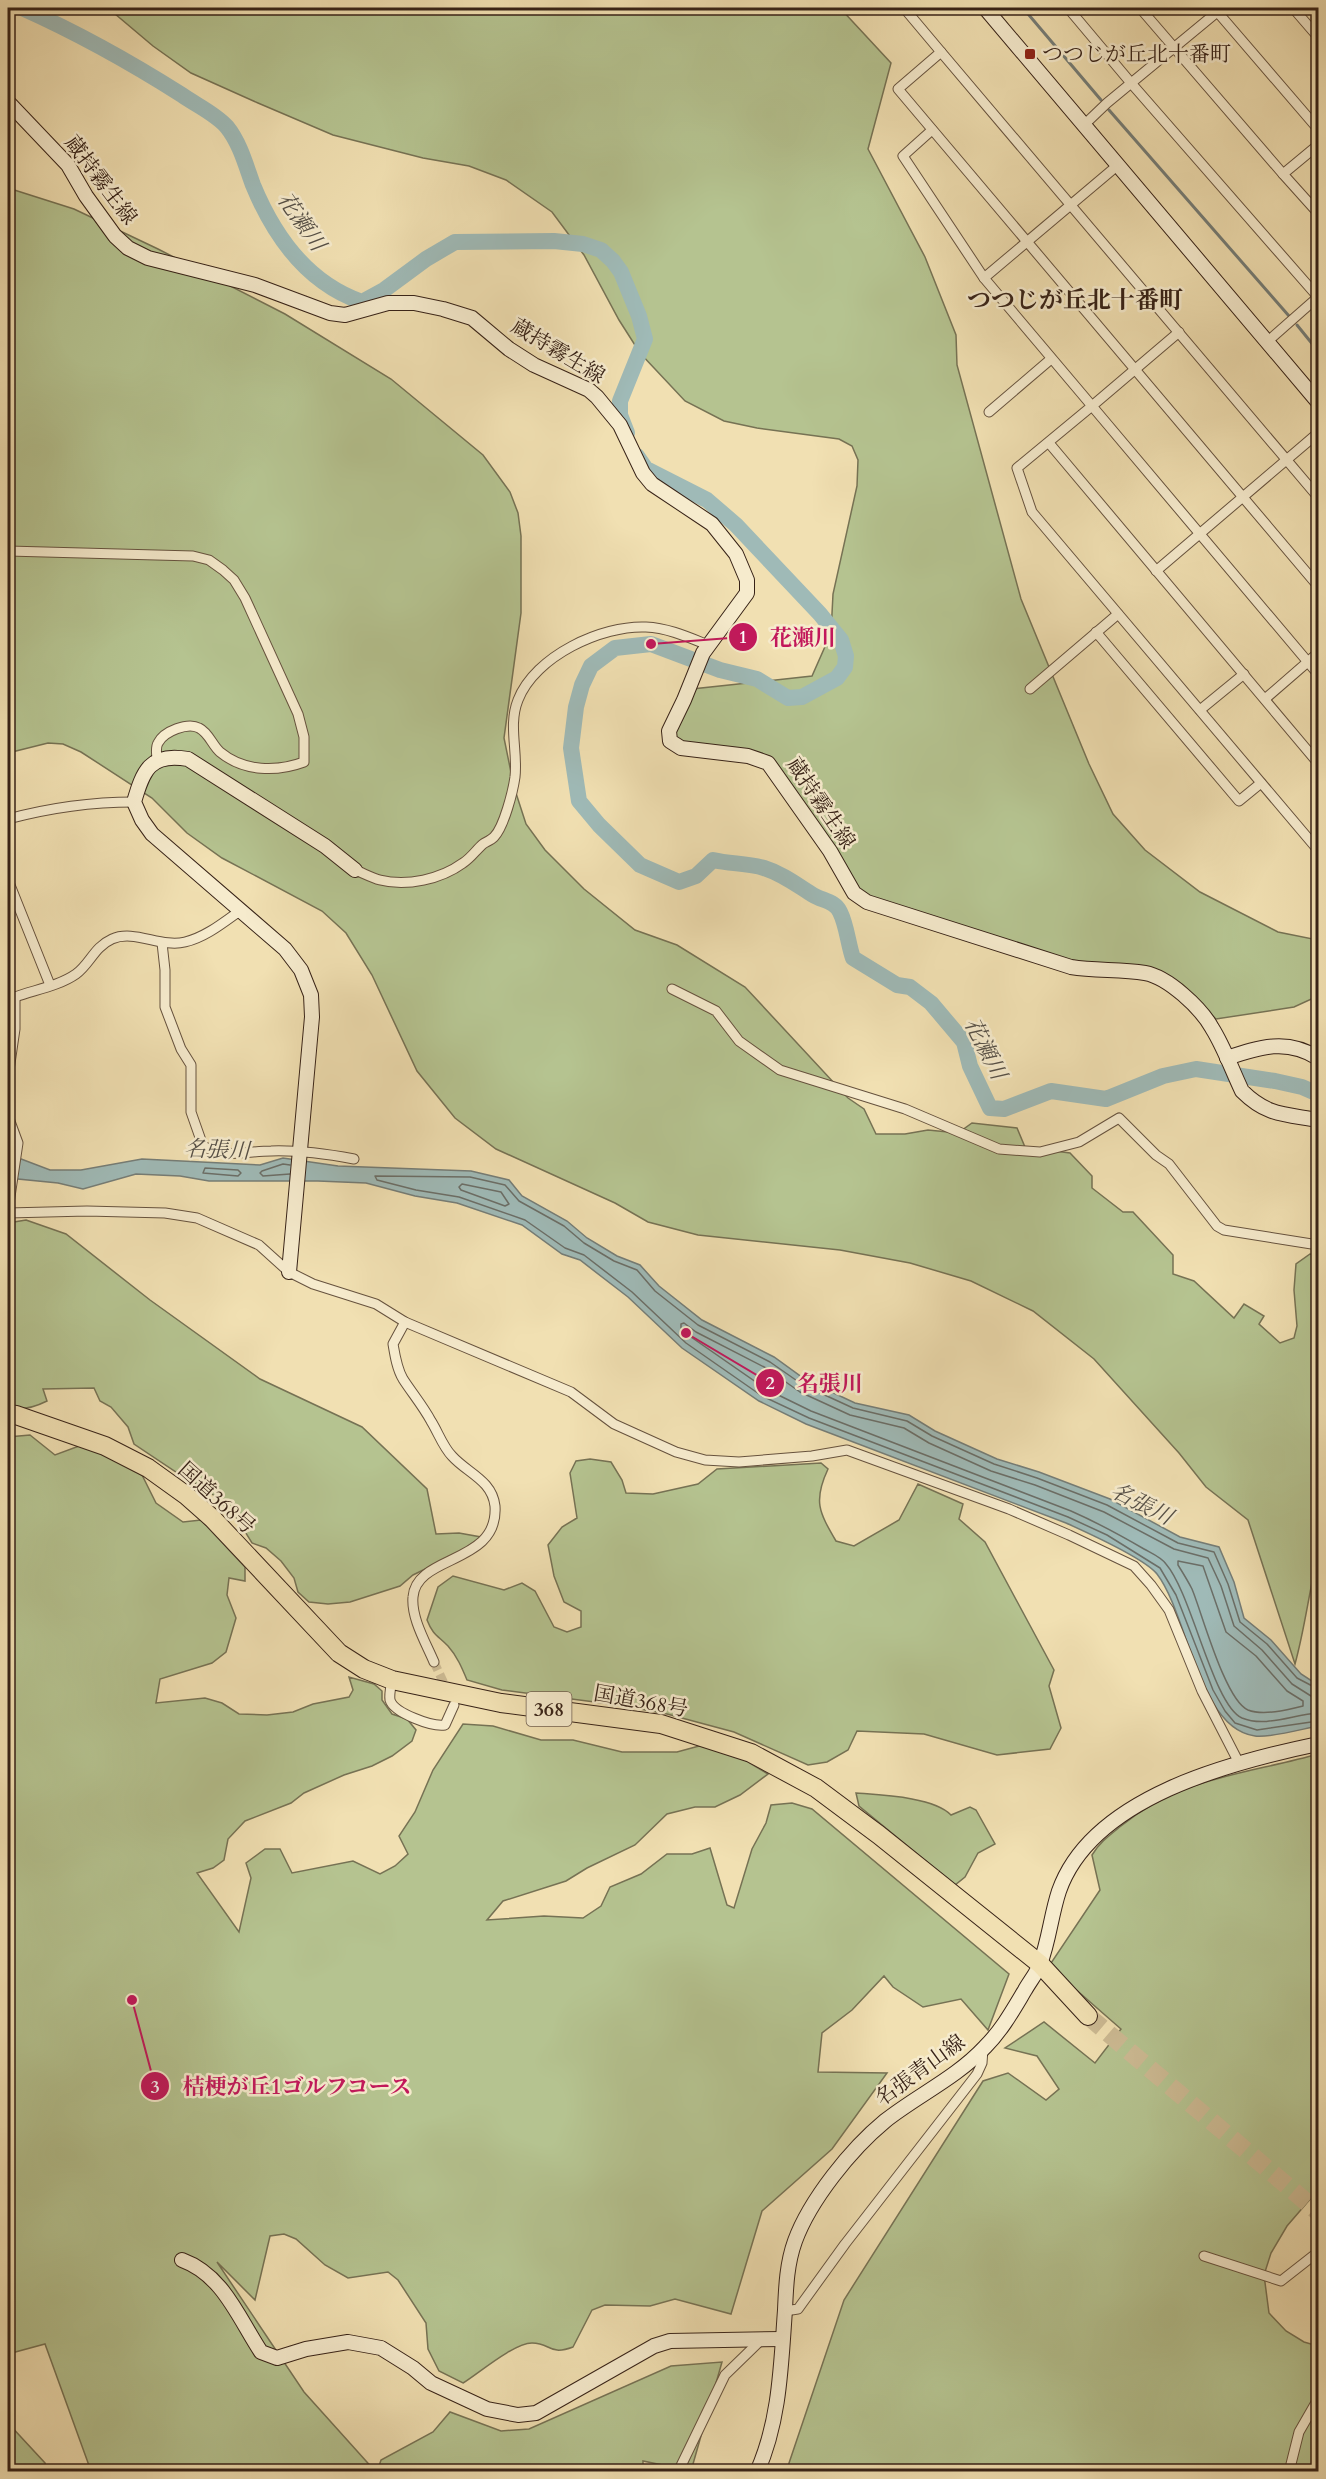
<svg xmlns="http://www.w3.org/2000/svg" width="1326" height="2479" font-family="Cardo,'Noto Serif JP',serif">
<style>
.green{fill:#b5c390;stroke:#767254;stroke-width:1.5}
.water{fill:#9fbab7;stroke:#757d77;stroke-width:1.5}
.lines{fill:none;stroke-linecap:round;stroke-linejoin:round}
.shore{stroke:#6b6e67;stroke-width:1.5}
.stream{stroke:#757d77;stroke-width:3}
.river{stroke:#9fbab7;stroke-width:16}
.street-tunnel{stroke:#ccba93;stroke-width:9;stroke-dasharray:9 4.5;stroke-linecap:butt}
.highway-tunnel{stroke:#ccba93;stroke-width:18;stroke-dasharray:18 9;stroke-linecap:butt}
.street-casing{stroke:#66523e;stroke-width:11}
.secondary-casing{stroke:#372217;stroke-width:16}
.highway-casing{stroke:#372217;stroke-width:20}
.street{stroke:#f6ebcd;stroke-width:9}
.secondary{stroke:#f6ebcd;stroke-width:14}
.highway{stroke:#f1e0b2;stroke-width:18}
.poi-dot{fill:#8f2418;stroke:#f6ebcd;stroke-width:2}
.labels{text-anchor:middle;stroke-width:5;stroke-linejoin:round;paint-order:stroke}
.shield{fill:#f6ebcd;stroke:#705e4e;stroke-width:1.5}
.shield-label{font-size:20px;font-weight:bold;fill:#372217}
.poi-label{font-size:21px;fill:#372217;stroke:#f6ebcd;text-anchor:start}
.street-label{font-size:21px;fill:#372217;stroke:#f6ebcd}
.water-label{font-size:22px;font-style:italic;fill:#565047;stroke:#f6ebcd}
.quarter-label{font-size:24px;font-weight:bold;fill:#372217;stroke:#f6ebcd}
.leader{fill:none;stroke:#c2185b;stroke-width:2}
.callout-dot{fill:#c2185b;stroke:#f6ebcd;stroke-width:2}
.mark-label{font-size:18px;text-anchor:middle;font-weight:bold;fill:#fff}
.callout-label{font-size:22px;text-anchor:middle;font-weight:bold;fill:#c2185b;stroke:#f6ebcd;stroke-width:5;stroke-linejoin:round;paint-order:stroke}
</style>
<rect width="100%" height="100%" fill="#f1e0b2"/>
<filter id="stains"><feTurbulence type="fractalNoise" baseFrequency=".00333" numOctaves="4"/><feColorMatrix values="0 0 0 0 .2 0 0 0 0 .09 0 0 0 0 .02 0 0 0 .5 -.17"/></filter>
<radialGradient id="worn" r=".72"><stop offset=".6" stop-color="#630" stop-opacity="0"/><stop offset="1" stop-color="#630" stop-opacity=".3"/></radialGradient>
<g class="green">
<polygon points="108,8 840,8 891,63 868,149 925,257 956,335 957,365 1021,599 1089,764 1113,814 1145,850 1200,892 1278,932 1318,940 1318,996 1294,1007 1216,1019 1177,982 1071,964 861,895 771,760 679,744 672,739 692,689 812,676 831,633 833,594 857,486 858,460 852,446 839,439 757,428 724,421 685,401 640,353 619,320 584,255 552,212 506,180 469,166 423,158 333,135 258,103 191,73 153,46"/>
<path d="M 8,188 L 74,209 L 158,249 L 285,314 L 391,379 L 483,455 L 510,492 L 518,513 L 521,536 L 521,613 L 504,738 L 514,787 L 526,824 L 545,850 L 584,889 L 635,930 L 677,945 L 745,987 L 848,1098 L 864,1109 L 876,1134 L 905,1134 L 928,1130 L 958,1133 L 972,1123 L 1017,1128 L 1025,1147 L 1070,1153 L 1092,1176 L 1092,1188 L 1123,1212 L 1133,1212 L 1173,1255 L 1173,1274 L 1194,1281 L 1234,1318 L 1244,1304 L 1264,1316 L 1259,1324 L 1280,1343 L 1294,1338 L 1297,1326 L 1294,1290 L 1296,1264 L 1310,1254 L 1318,1255 L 1318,1555 C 1309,1591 1305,1628 1295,1664 L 1248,1520 L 1206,1487 L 1179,1453 L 1094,1359 L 1033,1311 L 971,1281 L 910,1263 L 840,1250 L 698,1235 L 648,1222 L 615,1203 L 496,1149 L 455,1118 L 417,1071 L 372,975 L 346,933 L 322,911 L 222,858 L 187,833 L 152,798 L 81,752 L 63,744 L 48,743 L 8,753 Z"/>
<path d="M 26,1220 L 66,1234 L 150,1300 L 260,1379 L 362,1427 L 427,1489 L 436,1534 L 459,1533 L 481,1537 L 460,1552 L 413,1575 L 400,1586 L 350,1602 L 328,1604 L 309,1602 L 298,1592 L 294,1578 L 281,1561 L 266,1548 L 252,1543 L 236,1517 L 207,1489 L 185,1478 L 134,1444 L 128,1427 L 111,1407 L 100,1401 L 94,1388 L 43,1389 L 47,1401 C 35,1407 21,1411 8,1407 L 8,1223 Z"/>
<path d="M 30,1435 L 55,1455 L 79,1446 L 103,1450 L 142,1475 L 156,1503 L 183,1522 L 201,1520 L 245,1567 L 245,1581 L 229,1578 L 227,1595 L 236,1618 L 226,1652 L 212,1663 L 160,1679 L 156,1703 L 205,1698 L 222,1703 L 239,1714 L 267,1715 L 293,1712 L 313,1704 L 349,1697 L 353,1690 L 349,1677 L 374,1684 L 382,1691 L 382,1700 L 392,1714 L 407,1719 L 416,1730 L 412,1741 L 392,1756 L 372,1766 L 344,1775 L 304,1793 L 291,1803 L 245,1821 L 228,1839 L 224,1860 L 213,1868 L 197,1873 L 239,1932 L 251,1878 L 246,1863 L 265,1849 L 280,1849 L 292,1873 L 353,1861 L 380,1874 L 395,1866 L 408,1854 L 399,1836 L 415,1812 L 433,1770 L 463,1724 L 493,1726 L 541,1740 L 573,1740 L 622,1752 L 677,1752 L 699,1746 L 716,1748 L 735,1754 L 768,1774 L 740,1795 L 715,1807 L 695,1807 L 667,1814 L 635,1845 L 587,1868 L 566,1881 L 503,1901 L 487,1920 L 544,1916 L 583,1918 L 601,1906 L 610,1887 L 641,1874 L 667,1854 L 692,1854 L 710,1848 L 727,1905 L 734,1908 L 752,1849 L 766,1823 L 771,1805 L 792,1803 L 812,1809 L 1009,1974 L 988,2030 L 961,1999 L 923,2007 L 893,1987 L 884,1976 L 852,2010 L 822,2033 L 818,2072 L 887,2073 L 832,2149 L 762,2211 L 731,2314 L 675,2299 L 650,2306 L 605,2305 L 592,2310 L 573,2347 C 549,2356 551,2343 532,2343 C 514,2343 479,2373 463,2383 L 439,2371 L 428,2349 L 426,2323 L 398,2280 L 388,2272 L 348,2278 L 325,2265 L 296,2239 L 284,2234 L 270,2236 L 255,2300 L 217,2262 L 304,2392 L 375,2471 L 91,2471 L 45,2344 L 8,2354 L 8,1437 Z"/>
<path d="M 590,1459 L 611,1462 L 622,1480 L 626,1493 L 653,1494 L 698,1484 L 717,1469 L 821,1463 L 828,1469 C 813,1501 819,1512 836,1541 L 854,1546 L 899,1520 L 918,1484 L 963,1504 L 959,1519 L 985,1542 L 1054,1670 L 1049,1686 L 1061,1728 L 1050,1749 L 997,1755 L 924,1734 L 857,1731 L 848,1750 L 827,1762 L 808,1765 L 734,1732 L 667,1714 L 618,1705 L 502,1690 L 467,1680 C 462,1668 457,1656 448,1646 C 437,1635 433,1635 427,1620 L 438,1587 L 453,1576 L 504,1590 L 522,1583 L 535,1591 L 554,1627 L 567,1632 L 581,1627 L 581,1611 L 564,1602 L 554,1576 L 548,1545 L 562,1527 L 577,1518 L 570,1473 L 576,1461 Z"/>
<path d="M 1318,1754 L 1318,2190 L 1287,2226 L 1271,2253 L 1264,2275 L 1269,2313 L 1286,2331 L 1304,2342 L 1318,2346 L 1318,2471 L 786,2472 L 844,2300 L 983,2081 L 1008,2073 L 1046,2100 L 1059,2089 L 1037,2056 L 1005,2048 L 1044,2022 L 1095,2063 L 1121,2029 L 1049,1966 L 1100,1890 L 1092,1855 C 1099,1843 1110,1835 1121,1826 C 1180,1777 1248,1774 1318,1754 Z"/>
<path d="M 856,1793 C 881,1795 934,1797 951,1815 L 970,1807 L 976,1810 L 995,1844 L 978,1853 L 965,1877 L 955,1885 L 859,1806 Z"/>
<polygon points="722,2362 691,2471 643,2461 643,2472 377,2472 381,2460 433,2432 450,2412 501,2431 529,2429 671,2366"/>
<polygon points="8,2423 45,2463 48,2471 8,2471"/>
</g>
<path class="water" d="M 8,1154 L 50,1170 L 81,1170 L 142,1159 L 260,1165 L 283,1158 L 338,1166 L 471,1171 L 509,1180 L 522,1196 L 567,1221 L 587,1238 L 617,1256 L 640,1265 L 659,1286 L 702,1320 L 774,1357 L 806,1380 L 855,1403 L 909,1415 L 935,1431 L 997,1459 L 1039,1472 L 1110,1499 L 1180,1537 L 1219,1547 L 1234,1582 L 1244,1618 L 1271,1640 L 1301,1674 L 1318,1685 L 1318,1726 C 1302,1729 1270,1738 1255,1736 C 1198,1729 1188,1614 1157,1574 C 1145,1559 1086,1532 1066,1523 L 806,1424 L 759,1401 L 682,1348 L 628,1297 L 580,1260 L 562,1254 L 522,1225 L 457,1203 L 415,1196 L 366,1183 L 318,1181 L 209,1181 L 180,1176 L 136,1174 L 83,1189 L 58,1183 L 8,1178 Z"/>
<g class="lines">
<g class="shore">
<polygon points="205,1168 238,1170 241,1173 238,1176 203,1173"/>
<polyline points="290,1174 263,1176 260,1173 262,1171 283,1164 290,1165"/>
<polygon points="462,1184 501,1192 509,1204 505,1206 461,1190 459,1187"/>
<path d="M 1178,1561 L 1203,1566 L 1226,1632 L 1256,1656 L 1287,1691 L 1303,1701 L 1303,1706 C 1287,1710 1263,1716 1248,1710 C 1225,1700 1202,1613 1192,1589 C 1188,1581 1183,1573 1178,1565 Z"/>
<polyline points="1318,1689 1297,1678 1267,1644 1240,1622 1228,1584 1214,1552 1178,1543 1107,1505 1037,1478 994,1464 932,1436 907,1421 853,1408 803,1385 770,1362 698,1325 655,1291 637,1270 614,1261 584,1243 564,1226 519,1201 505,1185 470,1177 375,1176 377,1180 416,1190 459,1197 525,1220 565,1248 584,1255 632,1292 686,1343 762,1396 809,1418 1068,1517 1107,1535 1160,1568 1176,1595 1213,1690 1225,1711 1235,1723 1257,1730 1318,1721"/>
<path d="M 1318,1697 L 1311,1696 L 1292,1684 L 1262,1650 L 1234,1626 L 1221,1586 L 1208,1558 L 1174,1549 L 1104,1512 L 1035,1485 L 991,1471 L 929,1443 L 904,1428 L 850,1415 L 800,1392 L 766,1368 L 696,1332 L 684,1323 L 681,1324 L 681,1328 L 691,1337 L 766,1389 L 811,1411 L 1071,1511 C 1096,1522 1120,1535 1144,1549 C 1151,1553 1161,1557 1166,1564 C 1192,1594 1213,1705 1242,1718 C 1266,1728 1294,1714 1318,1713"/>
</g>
<g class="stream">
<polyline points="1023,8 1101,100"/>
<polyline points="1109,110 1289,316"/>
<polyline points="1297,325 1318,351"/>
</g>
<g class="river">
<path d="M 22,8 C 78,33 130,62 182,95 C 196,105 216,114 227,127 C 240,143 246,166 253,185 C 274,236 307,283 362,302 L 384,290 L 426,259 L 455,242 L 554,241 L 583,244 L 601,250 L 613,261 L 621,272 L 639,316 L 645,339 L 620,401 L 620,415 L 627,433"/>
<path d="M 637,456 L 646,469 L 707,500 L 736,525 L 820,614 L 841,640 L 846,656 L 845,667 L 837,678 L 802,697 L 788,698 L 757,679 L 720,670 L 651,644 L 615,648 L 591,666 L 582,685 L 576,707 L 571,748 L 579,801 L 599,825 L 640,865 L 679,882 L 696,876 L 713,860 C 730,864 748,863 764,868 C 783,874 797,885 813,895 C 823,901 835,901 840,912 C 847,926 848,944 853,958 L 897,985 L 910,987 L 931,1003 L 964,1042 L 970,1066 L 990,1108 L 1004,1109 L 1051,1091 L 1106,1099 L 1163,1076 L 1196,1069 L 1275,1081 L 1302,1087 L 1318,1094"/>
</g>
<polyline class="street-tunnel" points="434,1662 448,1692"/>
<polyline class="highway-tunnel" points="1088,2016 1318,2212"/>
<defs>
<g id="street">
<polyline points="904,8 941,52 898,89 1318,586"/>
<polyline points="1068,8 1131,83 1318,297"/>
<polyline points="1140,8 1283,174"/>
<polyline points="1214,8 1318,129"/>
<polyline points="1293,8 1318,37"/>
<polyline points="941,52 1318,497"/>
<polyline points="1084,125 1107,103 1222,8"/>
<polyline points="932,130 903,156 984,278 1092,406 1017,468 1032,512 1318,850"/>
<polyline points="1318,145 1283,174 1318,213"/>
<polyline points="984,278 1118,165"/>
<polyline points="1179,332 1092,406 1318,674"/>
<polyline points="1267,342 1318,297"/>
<polyline points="989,412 1051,359"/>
<polyline points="1049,443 1318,763"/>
<path d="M 8,551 L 193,556 L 209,560 L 223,570 L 234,580 L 245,598 L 298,714 L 304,737 L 304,762 C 277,772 244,772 220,752 C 212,745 209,733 199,728 C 188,722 164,731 158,743 C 155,748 157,754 157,761"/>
<polyline points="1156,571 1318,433"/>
<polyline points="1096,632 1239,801 1261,783"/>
<polyline points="1030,689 1118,614"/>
<polyline points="1265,699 1318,653"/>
<polyline points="1200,710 1244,674"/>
<path d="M 8,819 C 49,808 91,802 134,802"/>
<path d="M 355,870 C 363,873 372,878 380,880 C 407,887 441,879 463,863 C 471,858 476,850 483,844 C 486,842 491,840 494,837 C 504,827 513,791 515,777 C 518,751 508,725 518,700 C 535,656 602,625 646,627 C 668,628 688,637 708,645"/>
<polyline points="8,880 50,985"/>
<path d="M 162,943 L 165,970 L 165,1007 L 181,1049 L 191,1065 L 191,1112 L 203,1146 C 227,1159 245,1151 271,1151 C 299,1150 327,1154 354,1159"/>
<polyline points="672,989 716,1011 739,1041 780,1070 905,1109 999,1149 1040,1152 1079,1142 1119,1118 1156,1155 1169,1164 1217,1226 1224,1230 1318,1245"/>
<path d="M 15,997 C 34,990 59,986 76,974 C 90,964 94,947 112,939 C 134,929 161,948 185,942 C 206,937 224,922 241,910"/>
<polyline points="8,1077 15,1029 15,997"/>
<polyline points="8,1116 18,1143 8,1210"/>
<polyline points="8,1213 87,1211 165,1213 197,1218 259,1245 289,1272 313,1284 376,1304 405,1322 571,1392 614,1424 676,1452 705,1460 739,1462 812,1456 847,1450 1009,1509 1069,1535 1134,1566 1151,1585 1169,1610 1202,1691 1239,1763"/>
<path d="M 405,1322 L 393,1344 C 395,1356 397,1369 403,1379 C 412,1393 423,1406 431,1421 C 438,1432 443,1447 452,1456 C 467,1473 492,1480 495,1506 C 499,1565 416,1554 413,1597 C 411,1618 426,1643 434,1662"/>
<path d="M 392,1680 C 391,1686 389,1694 390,1700 C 394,1713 432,1727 445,1725 L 454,1705"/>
<polyline points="1204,2256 1281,2281 1318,2252"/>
<polyline points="785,2311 798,2309 845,2244 977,2074 982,2063 983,2049"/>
<polyline points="678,2472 725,2375 760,2341"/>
<polyline points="1289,2472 1299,2432 1318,2399"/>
</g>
<g id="secondary">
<polyline points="985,8 1318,402"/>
<path d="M 8,102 L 68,165 L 86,196 L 115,236 L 128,248 L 148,258 L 255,285 L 330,313 L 345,315 L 388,303 L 414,303 L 443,309 L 472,318 L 509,349 L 534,365 L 589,390 L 597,397 L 620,425 L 643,473 L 652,484 L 712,524 L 736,554 L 747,580 L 747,593 L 703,653 L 684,700 L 669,731 L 670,741 L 681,748 L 748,756 L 768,763 L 830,851 L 854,893 L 867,902 L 1071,967 C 1095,971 1120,969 1145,973 C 1168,977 1201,1008 1212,1028 C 1224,1047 1232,1070 1242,1091 C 1267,1116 1285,1114 1318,1120"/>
<path d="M 1227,1058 C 1260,1047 1287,1038 1318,1058"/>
<path d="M 289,1272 L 312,1017 L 311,995 L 301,970 L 285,949 L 152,834 L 142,820 L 134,802 C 143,771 150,752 188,759 L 325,846 L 355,870"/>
<path d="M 182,2260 C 223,2275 238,2317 261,2352 L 277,2358 L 306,2349 L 348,2342 L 381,2348 L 413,2368 L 431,2383 L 487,2409 L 518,2415 L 536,2413 L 654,2346 L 670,2341 L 782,2339"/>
<path d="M 757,2472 C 780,2421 781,2364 785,2310 C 786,2286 787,2263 795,2241 C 810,2200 851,2149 885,2121 C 918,2095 956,2078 985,2047 C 1002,2030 1013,2010 1025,1990 C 1030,1981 1037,1973 1040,1964 C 1049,1941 1051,1915 1059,1891 C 1092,1797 1232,1762 1318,1744"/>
</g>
<polyline id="highway" points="8,1414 16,1415 105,1446 148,1468 187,1496 213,1519 339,1653 364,1669 392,1680 501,1703 661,1724 751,1753 816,1788 879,1835 1040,1964 1088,2016"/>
</defs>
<use href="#street" class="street-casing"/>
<use href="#secondary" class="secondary-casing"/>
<use href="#highway" class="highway-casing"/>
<use href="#street" class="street"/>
<use href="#secondary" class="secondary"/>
<use href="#highway" class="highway"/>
</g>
<rect class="poi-dot" x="1024" y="48" width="12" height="12" rx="3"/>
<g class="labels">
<rect class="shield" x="526.5" y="1692" width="45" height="34" rx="4.5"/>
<g class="shield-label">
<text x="549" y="1716">368</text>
</g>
<g class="poi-label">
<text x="1042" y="61">つつじが丘北十番町</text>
</g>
<g class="street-label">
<text transform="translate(101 180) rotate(53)" y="7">蔵持霧生線</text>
<text transform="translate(558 351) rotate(31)" y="7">蔵持霧生線</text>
<text transform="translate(821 803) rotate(56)" y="7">蔵持霧生線</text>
<text transform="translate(217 1498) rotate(42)" y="7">国道368号</text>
<text transform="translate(641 1701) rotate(10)" y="7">国道368号</text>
<text transform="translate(920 2070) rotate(-36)" y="7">名張青山線</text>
</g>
<g class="water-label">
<text transform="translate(302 221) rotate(55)" y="8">花瀬川</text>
<text transform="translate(986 1048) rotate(63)" y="8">花瀬川</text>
<text transform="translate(217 1149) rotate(2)" y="8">名張川</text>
<text transform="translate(1142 1503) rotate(27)" y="8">名張川</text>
</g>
<g class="quarter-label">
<text x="1075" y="308">つつじが丘北十番町</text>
</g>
</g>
<path class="leader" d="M651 644L743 637M686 1333L770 1383M132 2000L155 2086"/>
<g class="callout-dot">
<circle cx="651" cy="644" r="6"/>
<circle cx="686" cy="1333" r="6"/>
<circle cx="132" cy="2000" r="6"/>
<circle cx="743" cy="637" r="15"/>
<circle cx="770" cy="1383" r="15"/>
<circle cx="155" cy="2086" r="15"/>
</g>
<g class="mark-label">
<text x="743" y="643">1</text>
<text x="770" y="1389">2</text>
<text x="155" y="2093">3</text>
</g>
<g class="callout-label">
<text x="803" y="645">花瀬川</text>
<text x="830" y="1391">名張川</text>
<text x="297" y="2094">桔梗が丘1ゴルフコース</text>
</g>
<rect width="1326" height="2479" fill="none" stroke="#f1e0b2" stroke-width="30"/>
<rect x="9" y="9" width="1308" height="2461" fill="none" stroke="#372217" stroke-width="3"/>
<rect x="15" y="15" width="1296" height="2449" fill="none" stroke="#372217" stroke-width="1.5"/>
<rect width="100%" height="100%" filter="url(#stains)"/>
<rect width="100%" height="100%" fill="url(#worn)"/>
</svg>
